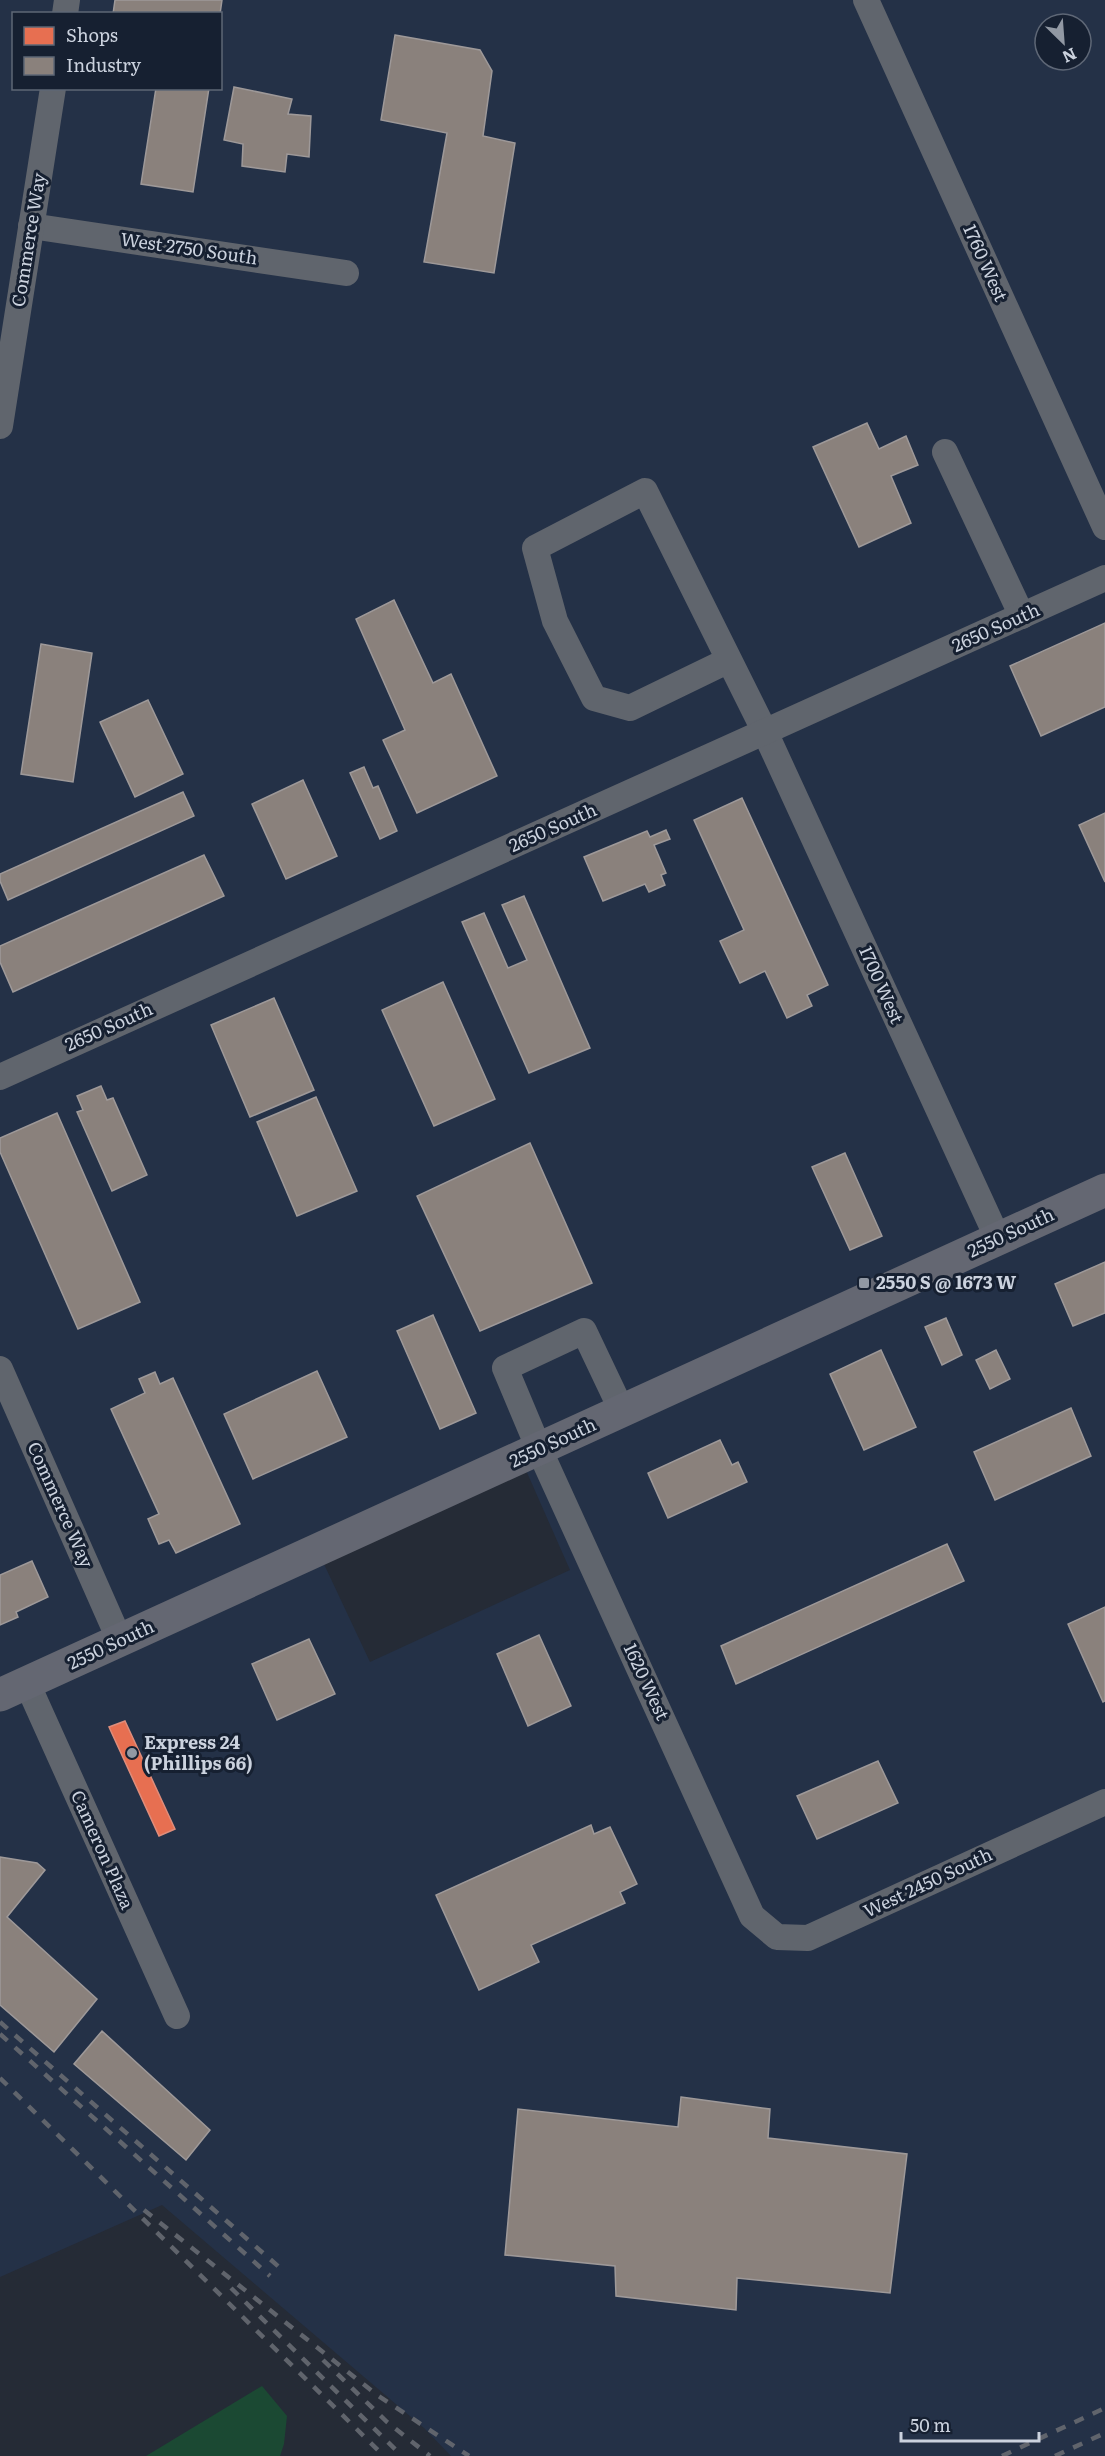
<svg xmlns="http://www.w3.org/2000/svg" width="1105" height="2456" font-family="Literata,serif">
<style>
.built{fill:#243147;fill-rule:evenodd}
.green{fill:#1b4933}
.shops{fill:#e76f51;stroke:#df8d7b;stroke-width:1.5}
.industry{fill:#8a817c;stroke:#9e9999;stroke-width:1.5}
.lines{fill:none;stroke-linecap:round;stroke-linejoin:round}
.minor{stroke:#60656d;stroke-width:26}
.major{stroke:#646772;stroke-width:33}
.rail{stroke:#60646c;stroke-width:4.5;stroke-dasharray:10 10;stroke-linecap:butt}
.poi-dot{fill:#9198a3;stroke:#162031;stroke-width:2}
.labels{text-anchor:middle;stroke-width:6;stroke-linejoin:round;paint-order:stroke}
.street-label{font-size:18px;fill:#cbd2de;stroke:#162031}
.poi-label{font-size:18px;font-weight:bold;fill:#cbd2de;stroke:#162031;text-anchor:start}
</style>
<rect width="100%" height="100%" fill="#252b36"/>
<path class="built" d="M 0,0 L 1105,0 L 1105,2456 L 451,2456 L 424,2428 L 162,2205 L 0,2277 ZM 14,14 L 220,14 L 220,88 L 14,88 ZM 1045,24 L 1081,24 L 1081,60 L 1045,60 ZM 525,1468 L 570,1570 L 370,1662 L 323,1562 Z"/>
<polygon class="green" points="262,2386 287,2416 284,2444 280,2456 146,2456"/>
<polygon class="shops" points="125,1721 175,1829 159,1836 109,1727"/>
<g class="industry">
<polygon points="115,0 222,0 220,14 113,14"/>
<polygon points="395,35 480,50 492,71 483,136 515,143 494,273 424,262 447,133 381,120"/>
<polygon points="234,87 292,99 288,114 311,116 309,157 287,154 285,172 242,166 243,144 224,140"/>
<polygon points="156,88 209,88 193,192 141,184"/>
<polygon points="867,423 879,449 906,436 918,465 891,476 911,523 859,547 813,447"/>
<polygon points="394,600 433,683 451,674 497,776 417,813 383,740 405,730 356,619"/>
<polygon points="1105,623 1105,707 1041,736 1010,666"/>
<polygon points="41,644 92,653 73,782 21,774"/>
<polygon points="148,700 183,774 135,797 100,722"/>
<polygon points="364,767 373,788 378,786 397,831 380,839 350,773"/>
<polygon points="303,780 337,856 286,879 252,804"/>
<polygon points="183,792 194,816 8,900 0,881 0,874"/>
<polygon points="742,798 828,985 807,995 812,1006 787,1018 765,971 740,983 720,941 744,930 694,820"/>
<polygon points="1105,813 1105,882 1079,825"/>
<polygon points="666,830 670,839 654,845 666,873 661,875 665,885 649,892 645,884 603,901 584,857 647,831 650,837"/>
<polygon points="204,855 224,896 13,992 0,962 0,946"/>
<polygon points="524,896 590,1048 529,1073 462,922 484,913 508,968 527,960 502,905"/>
<polygon points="443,982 495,1099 434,1126 382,1010"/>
<polygon points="274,998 314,1090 250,1117 211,1025"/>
<polygon points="101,1086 107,1100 113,1098 147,1175 112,1191 77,1112 83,1110 77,1096"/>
<polygon points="316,1097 357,1191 297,1216 257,1122"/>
<polygon points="57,1113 140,1302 78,1329 0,1152 0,1138"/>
<polygon points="530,1143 592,1283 480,1331 417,1196"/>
<polygon points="845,1153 882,1236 850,1250 812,1167"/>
<polygon points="1105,1262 1105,1313 1073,1326 1055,1284"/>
<polygon points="433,1315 476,1413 440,1429 397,1331"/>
<polygon points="946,1318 962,1355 942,1365 925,1327"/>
<polygon points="881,1350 916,1427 864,1450 830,1374"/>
<polygon points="996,1350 1010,1379 990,1389 976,1360"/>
<polygon points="317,1371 347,1437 253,1479 224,1414"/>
<polygon points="155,1372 160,1384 173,1378 240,1524 176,1553 169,1540 159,1544 148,1519 159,1514 111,1409 145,1393 139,1379"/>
<polygon points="1071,1408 1091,1456 995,1500 974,1452"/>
<polygon points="720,1440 732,1465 738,1462 747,1482 668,1518 648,1473"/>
<polygon points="947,1544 964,1581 736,1684 721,1646"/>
<polygon points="32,1561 48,1597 16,1612 18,1617 0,1625 0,1575"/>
<polygon points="1105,1607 1105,1701 1103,1702 1068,1624"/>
<polygon points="539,1635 571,1706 528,1726 497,1654"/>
<polygon points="309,1639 335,1694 277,1720 252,1664"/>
<polygon points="878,1761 898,1803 817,1839 797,1796"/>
<polygon points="591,1825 594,1834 610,1827 637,1884 620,1892 625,1903 531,1945 539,1962 479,1990 436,1895"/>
<polygon points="0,1857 37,1863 45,1870 7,1917 97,1999 54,2052 0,2005"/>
<polygon points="102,2031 210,2130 186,2160 74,2064"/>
<polygon points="681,2097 770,2109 768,2138 907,2154 890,2293 737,2278 736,2310 616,2296 615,2266 505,2255 518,2109 678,2127"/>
</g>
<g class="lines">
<g class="minor">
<polyline points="866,0 1105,527"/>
<polyline points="65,14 67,0"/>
<polyline points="31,226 346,273"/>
<polyline points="0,426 53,88"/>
<polyline points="945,452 1022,616"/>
<polyline points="729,660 630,708 594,698 555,621 535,548 645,491 765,732 998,1239"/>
<polyline points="0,1077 1105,578"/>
<polyline points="0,1369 120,1641"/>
<polyline points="622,1411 584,1331 505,1368 539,1449 752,1916 777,1937 808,1938 1105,1802"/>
<polyline points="27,1683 177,2016"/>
</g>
<polyline class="major" points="0,1695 1105,1190"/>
<g class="rail">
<polyline points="0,2022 279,2267"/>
<polyline points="0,2034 270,2276"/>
<polyline points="0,2078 384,2456"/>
<polyline points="144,2210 377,2395 469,2456"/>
<polyline points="231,2288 402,2456"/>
<polyline points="323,2360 387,2422 430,2456"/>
<polyline points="1002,2456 1105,2408"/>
<polyline points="1055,2456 1105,2433"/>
</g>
</g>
<g class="poi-dot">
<rect x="858" y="1277" width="12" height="12" rx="3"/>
<circle cx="132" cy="1753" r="6"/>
</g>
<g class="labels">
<g class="street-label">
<text transform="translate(29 240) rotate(-81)" y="6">Commerce Way</text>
<text transform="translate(189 249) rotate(8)" y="6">West 2750 South</text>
<text transform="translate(985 263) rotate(66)" y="6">1760 West</text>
<text transform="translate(996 628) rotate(-24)" y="6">2650 South</text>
<text transform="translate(553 828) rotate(-24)" y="6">2650 South</text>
<text transform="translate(881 985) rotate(66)" y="6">1700 West</text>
<text transform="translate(109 1027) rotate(-24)" y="6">2650 South</text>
<text transform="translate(1011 1233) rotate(-25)" y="6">2550 South</text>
<text transform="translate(553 1443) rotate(-25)" y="6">2550 South</text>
<text transform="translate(60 1505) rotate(66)" y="6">Commerce Way</text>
<text transform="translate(111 1645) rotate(-25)" y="6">2550 South</text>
<text transform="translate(646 1682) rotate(65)" y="6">1620 West</text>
<text transform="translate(102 1850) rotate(66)" y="6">Cameron Plaza</text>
<text transform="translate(928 1883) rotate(-25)" y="6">West 2450 South</text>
</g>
<g class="poi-label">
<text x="876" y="1289">2550 S @ 1673 W</text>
<text x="144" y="1749">Express 24<tspan x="144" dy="21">(Phillips 66)</tspan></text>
</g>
</g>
<rect x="12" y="12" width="210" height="78" fill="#162031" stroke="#5e6776" stroke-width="1.5"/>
<rect x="24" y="27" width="30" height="18" fill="#e76f51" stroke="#5e6776" stroke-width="1.5"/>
<text x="66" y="42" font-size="18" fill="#cbd2de">Shops</text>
<rect x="24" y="57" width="30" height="18" fill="#8a817c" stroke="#5e6776" stroke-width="1.5"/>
<text x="66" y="72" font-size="18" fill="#cbd2de">Industry</text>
<g transform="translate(1063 42) rotate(155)"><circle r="28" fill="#162031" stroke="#5e6776" stroke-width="1.5"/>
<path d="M0-4.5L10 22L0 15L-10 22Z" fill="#9198a3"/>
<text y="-9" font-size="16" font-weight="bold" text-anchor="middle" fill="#cbd2de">N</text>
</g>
<path d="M901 2432v9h138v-9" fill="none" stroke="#cbd2de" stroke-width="3"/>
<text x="910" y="2432" font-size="18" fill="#cbd2de" stroke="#162031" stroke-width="4.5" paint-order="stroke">50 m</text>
</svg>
